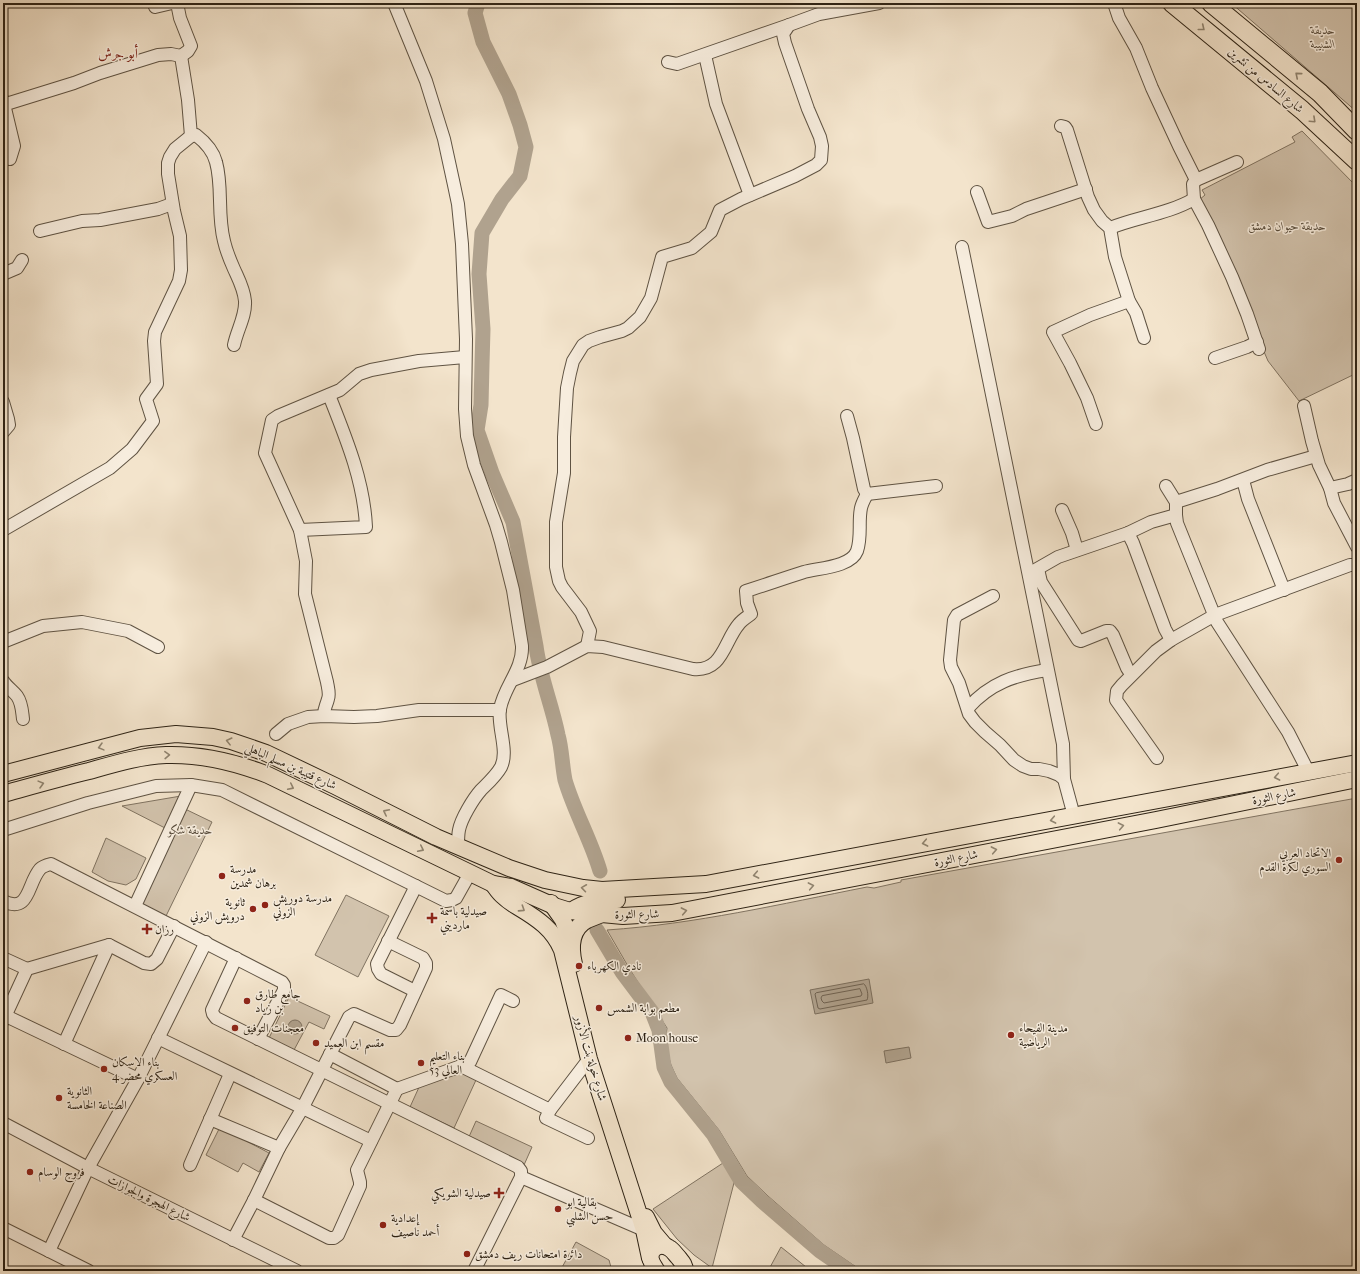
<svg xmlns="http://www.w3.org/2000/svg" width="1360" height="1274" font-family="'IM FELL French Canon',Amiri,serif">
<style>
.green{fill:#d2c3ad;stroke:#807361}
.water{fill:#b0a28e;stroke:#7c6f5e}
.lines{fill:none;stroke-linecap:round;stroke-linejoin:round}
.shore{stroke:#6f6252;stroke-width:1}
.river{stroke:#b0a28e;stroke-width:15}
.minor-casing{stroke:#5f5343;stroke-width:14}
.major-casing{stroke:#2e2315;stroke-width:18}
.highway-casing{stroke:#2e2315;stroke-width:20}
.minor{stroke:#f7edde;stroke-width:12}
.major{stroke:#f3e4cc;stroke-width:16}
.highway{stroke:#f3e4cc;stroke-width:18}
.oneway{stroke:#908470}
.poi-dot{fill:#8f2418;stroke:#f7edde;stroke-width:1.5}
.labels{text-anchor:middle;stroke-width:3;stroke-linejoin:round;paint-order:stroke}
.park-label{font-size:12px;font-style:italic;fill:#574b3b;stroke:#f7edde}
.street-label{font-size:12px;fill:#2e2315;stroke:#f7edde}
.poi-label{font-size:12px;fill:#2e2315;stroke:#f7edde;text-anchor:start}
.quarter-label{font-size:14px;fill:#7a1f14;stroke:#f7edde}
</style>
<rect width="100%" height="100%" fill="#f3e4cc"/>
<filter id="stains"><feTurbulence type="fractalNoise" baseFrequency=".005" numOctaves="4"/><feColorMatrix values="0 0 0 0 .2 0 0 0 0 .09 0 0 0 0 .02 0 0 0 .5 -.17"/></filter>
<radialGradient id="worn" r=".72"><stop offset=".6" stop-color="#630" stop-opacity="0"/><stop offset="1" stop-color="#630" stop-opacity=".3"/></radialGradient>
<g class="green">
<polygon points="1231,3 1347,3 1357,12 1357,112"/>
<polygon points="1302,131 1357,187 1357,373 1299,401 1268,361 1199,200 1205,195 1202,190 1295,142 1292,137"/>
<polygon points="181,796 165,828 122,806"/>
<path d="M 1357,798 L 1357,1271 L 862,1271 L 824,1245 L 768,1196 L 747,1176 L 719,1130 L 677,1078 L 671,1065 L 665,1043 L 667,1028 L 629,968 L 607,930 C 695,924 781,904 867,887 L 874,888 L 901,882 L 901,880 Z"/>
<polygon points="183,808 212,822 166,916 138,903"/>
<polygon points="106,838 146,858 136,879 126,885 108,881 92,872"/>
<polygon points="346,895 389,916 358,977 315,955"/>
<polygon points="289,997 330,1016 324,1029 309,1022 294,1050 269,1038"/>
<polygon points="464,1071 476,1080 454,1128 410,1107 420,1085"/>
<polygon points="476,1121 532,1147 524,1165 468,1139"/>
<polygon points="220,1127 269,1153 259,1172 243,1163 238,1172 206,1155"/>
<polygon points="723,1163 735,1179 712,1268 694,1255 677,1239 653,1209"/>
<polygon points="576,1242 609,1260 612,1271 560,1271"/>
<polygon points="781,1247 811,1271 768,1271"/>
</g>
<g class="water">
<polygon points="869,979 873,1003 815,1014 810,990"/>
<circle cx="295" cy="1027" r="7"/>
<polygon points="909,1047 911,1058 886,1063 884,1051"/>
</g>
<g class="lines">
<g class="shore">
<path d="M 864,984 C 867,986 869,996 867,1000 L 820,1009 L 818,1008 L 815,994 L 816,993 Z"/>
<polygon points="860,989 862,994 861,996 824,1003 822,1001 821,998 822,996"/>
</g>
<g class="river">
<path d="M 478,3 L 475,13 L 483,42 L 509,94 L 520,125 L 526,147 L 520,176 L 502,199 L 482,233 L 479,274 L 483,329 L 482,364 L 481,405 L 477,430 L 492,473 L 513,522 L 536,646 C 540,677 552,705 558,735 C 562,749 562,765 565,780 C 574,811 591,840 600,871"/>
<polyline points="597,930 622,972 652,1012 659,1030 664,1067 671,1082 713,1134 741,1181 762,1201 820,1251 849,1271"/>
</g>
<defs>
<g id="minor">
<polyline points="177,3 180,18 191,46 188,51 181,56"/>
<path d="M 394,3 L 426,81 L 444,139 L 454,185 L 458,204 L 462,244 L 466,339 L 465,409 L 467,436 L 474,465 L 496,525 L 501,542 L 513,590 L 522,646 C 523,670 504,686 500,709 C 497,726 509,751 501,767 C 496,776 488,783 481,790 C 473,799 461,819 459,830 C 458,835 458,841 458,846"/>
<polyline points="1114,3 1119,18 1136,48 1152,88 1179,146 1196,180"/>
<polyline points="155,7 172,3"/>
<polyline points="705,55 716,104 750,195"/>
<polyline points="181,56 188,100 191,136"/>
<polyline points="668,62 677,64 789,25"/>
<polyline points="3,100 14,146 10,159"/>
<polyline points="3,105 74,83 100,73 158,55 171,54 181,56"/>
<polyline points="1061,126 1065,127 1067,130 1088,197 1094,210 1102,221 1110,228 1115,257 1129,301 1136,313 1144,338"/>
<polyline points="1237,162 1196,180 1193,184 1194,199 1208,225 1232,277 1247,314 1259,349"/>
<polyline points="977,192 988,222 1012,216 1026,209 1086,189"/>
<path d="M 1110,228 C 1137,217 1168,214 1194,199"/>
<polyline points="40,231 82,221 100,220 158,209 169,205 172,201"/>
<polyline points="962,247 1063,744 1064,779"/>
<polyline points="3,274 17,268 22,260"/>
<polyline points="1215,358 1247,347 1257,342"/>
<polyline points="3,402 8,419 9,425 3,432"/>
<polyline points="1304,406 1312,441 1319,465 1330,488 1334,503 1357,547"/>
<polyline points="847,416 853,438 864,489 867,494"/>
<polyline points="1096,424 1087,398 1070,363 1053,332 1090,315 1129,301"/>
<polyline points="1243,480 1248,499 1284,590"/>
<polyline points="1166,486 1176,502 1176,515 1177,523 1217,622 1288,732 1308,771"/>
<polyline points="1330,488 1348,484 1357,480"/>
<polyline points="867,494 936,486"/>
<polyline points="1176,502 1217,489 1267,470 1316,456"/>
<polyline points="1062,510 1072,533 1077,550"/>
<path d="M 3,530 L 110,468 L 132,449 L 153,421 L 146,399 L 157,384 L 154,341 L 155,332 L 179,281 L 181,270 L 180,236 L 174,211 L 168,174 L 168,163 L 170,157 L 175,149 L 191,136 L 196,135 C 205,142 213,150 216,162 C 223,187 217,214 224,241 C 226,250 230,260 234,269 C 239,280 244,289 245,301 C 246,316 237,330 234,345"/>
<path d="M 300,530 L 366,527 C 364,481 346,438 329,395"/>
<polyline points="1128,533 1133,543 1165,629 1171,640"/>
<polyline points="1038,569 1041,582 1078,640 1081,641 1106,631 1110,631 1113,635 1127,668 1131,674"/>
<polyline points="1030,573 1058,557 1128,533 1151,522 1176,515"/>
<polyline points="993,596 957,615 954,620 950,660 951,667 959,683 969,714 975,722 985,732 1000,745 1014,760 1023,766 1031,769 1039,769 1049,771 1059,775 1064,779 1074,816"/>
<polyline points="3,642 43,626 82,622 128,631 158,647"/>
<polyline points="587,646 590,631 581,612 562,587 559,581 556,567 556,522 564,473 564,437 567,388 570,373 573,361 583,345 589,341 600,337 622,331 628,328 640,317 651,298 662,257 692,248 711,232 720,210 741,199 795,176 816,165 821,160 822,146 820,137 808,109 785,43 783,34 789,25 819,14 879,3"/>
<path d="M 513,680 L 547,667 L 587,646 L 603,647 L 693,669 C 723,672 724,641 739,624 C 742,620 747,617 751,614 L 747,603 L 746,591 C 765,585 785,578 804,572 C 819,568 851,567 857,551 C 862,537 858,522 861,508 C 862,503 865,498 867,494"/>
<path d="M 3,681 C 7,687 13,691 17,696 C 22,703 22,711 23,719"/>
<path d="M 968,708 C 990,683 1015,675 1047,670"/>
<path d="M 324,716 C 324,707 326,707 328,699 C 330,694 328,688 327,682 L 305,594 L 306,561 L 300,530 L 265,453 L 272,420 L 278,416 L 340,390 L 359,374 L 371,370 L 419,361 L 465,357"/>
<polyline points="276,734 288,724 308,717 324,716 354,717 377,716 419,710 500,710"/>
<polyline points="1157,758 1116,700 1117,691 1122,685 1156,651 1171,640 1215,615 1350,565 1357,565"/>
<polyline points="3,830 88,803 156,786 191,785 222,790 446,901 452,900 456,898 470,873"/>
<path d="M 3,901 C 30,914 27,884 40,869 C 43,866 47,865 51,864 L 282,982 L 284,985 L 284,990 L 258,1039"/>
<polyline points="135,906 191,785"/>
<polyline points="3,958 27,969"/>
<polyline points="236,958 212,1010 213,1014 216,1018 518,1167 521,1171 521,1177 474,1271"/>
<polyline points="415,991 381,974 378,969 377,964 416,886"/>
<polyline points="513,1001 501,995 470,1062 461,1066 550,1110 546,1118 588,1138"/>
<polyline points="6,1016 138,1079"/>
<polyline points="3,1021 27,969 109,945 144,963 151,964 157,959 174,926"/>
<polyline points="158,1038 371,1141"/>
<polyline points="64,1044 109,945"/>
<polyline points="397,1089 461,1066"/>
<polyline points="550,1110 589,1059"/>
<polyline points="210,1119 279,1148"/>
<polyline points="3,1123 88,1168 297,1271"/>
<polyline points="190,1165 230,1074"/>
<polyline points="521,1177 644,1230"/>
<polyline points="254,1200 329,1238 334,1238 338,1235 360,1186 360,1182 357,1170 397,1089 330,1054"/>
<polyline points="3,1228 89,1271"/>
<polyline points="233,1240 254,1200 279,1148 302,1109 349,1017 354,1014 390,1030 396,1030 400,1025 426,968 426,963 423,958 388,941"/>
<polyline points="49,1251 88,1168 138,1079 206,942"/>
</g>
<g id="major">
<polyline points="3,774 140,738 176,734 213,737 231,741 266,753 335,786 436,837 509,868 545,880 583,888 602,890 706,884 1357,763"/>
<path d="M 3,794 C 32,786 60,778 89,771 C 114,764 140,756 166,755 C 202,754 235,762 268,775 L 493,884 L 511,887 L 554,906 L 570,911 L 623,916 L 672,913 L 1156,820 L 1357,779"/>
<path d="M 493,884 C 496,888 499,893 503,896 C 508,901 513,904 518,907 C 538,919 553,929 562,950 L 589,1059 L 644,1230 L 650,1258"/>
<polyline points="551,903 563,920 571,942"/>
<path d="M 571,911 C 585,901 600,900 617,900"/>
<path d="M 574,964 C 570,947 570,929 587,920 C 592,918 597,916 602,914"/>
<polyline points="646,1217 654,1233 665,1246"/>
<path d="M 657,1271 C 655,1268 652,1264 651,1260 C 648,1249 660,1242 669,1248 C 673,1250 675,1254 678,1257 C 682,1262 685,1265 685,1271"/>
</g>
<g id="highway">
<polyline points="1172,3 1302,110 1357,161"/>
<polyline points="1211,3 1320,93 1357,131"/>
</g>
</defs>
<use href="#minor" class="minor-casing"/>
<use href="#major" class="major-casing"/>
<use href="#highway" class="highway-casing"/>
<use href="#minor" class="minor"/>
<use href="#major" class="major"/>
<use href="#highway" class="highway"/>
</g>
<defs><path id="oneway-chevron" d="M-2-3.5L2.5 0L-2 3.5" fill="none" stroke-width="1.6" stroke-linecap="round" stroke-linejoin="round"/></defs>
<g class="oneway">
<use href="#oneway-chevron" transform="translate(1202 28) rotate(39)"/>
<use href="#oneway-chevron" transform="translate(1298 75) rotate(-140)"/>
<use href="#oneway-chevron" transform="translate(1313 120) rotate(43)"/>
<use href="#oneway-chevron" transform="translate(229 741) rotate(-166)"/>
<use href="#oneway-chevron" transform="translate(101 747) rotate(165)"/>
<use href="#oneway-chevron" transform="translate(167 755) rotate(-2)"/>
<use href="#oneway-chevron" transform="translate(1277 777) rotate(169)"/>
<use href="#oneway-chevron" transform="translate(41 784) rotate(-15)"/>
<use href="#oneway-chevron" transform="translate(291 787) rotate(26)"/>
<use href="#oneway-chevron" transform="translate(386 812) rotate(-153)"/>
<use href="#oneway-chevron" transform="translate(1053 820) rotate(169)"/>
<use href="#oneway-chevron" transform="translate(1121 826) rotate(-11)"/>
<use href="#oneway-chevron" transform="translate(925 843) rotate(169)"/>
<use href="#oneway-chevron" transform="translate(421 849) rotate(26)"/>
<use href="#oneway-chevron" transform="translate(994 850) rotate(-11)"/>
<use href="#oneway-chevron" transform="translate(756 875) rotate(169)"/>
<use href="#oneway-chevron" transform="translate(811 886) rotate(-11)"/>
<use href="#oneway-chevron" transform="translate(584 888) rotate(-172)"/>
<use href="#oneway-chevron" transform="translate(522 909) rotate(33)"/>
<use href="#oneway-chevron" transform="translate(684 911) rotate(-11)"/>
</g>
<g class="poi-dot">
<circle cx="1339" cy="860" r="4"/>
<circle cx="222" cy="876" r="4"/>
<circle cx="265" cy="905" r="4"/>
<circle cx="253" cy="909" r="4"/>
<path d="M430 912h4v4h4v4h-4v4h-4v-4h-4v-4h4z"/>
<path d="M145 923h4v4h4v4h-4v4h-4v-4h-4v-4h4z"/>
<circle cx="579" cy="966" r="4"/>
<circle cx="247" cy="1001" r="4"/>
<circle cx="599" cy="1008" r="4"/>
<circle cx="235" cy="1028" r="4"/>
<circle cx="1011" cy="1035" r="4"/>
<circle cx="628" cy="1038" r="4"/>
<circle cx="316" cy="1043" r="4"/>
<circle cx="421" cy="1063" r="4"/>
<circle cx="104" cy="1069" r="4"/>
<circle cx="59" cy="1098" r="4"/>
<circle cx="30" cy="1172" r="4"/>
<path d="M497 1187h4v4h4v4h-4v4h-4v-4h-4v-4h4z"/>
<circle cx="558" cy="1209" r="4"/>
<circle cx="383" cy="1225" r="4"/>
<circle cx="467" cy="1254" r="4"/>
</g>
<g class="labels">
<g class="park-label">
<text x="1323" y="34">حديقة<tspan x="1323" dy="14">الشبيبة</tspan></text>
<text x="1287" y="230">حديقة حيوان دمشق</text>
<text x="190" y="834">حديقة شكو</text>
</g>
<g class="street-label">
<text transform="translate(1266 80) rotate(40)" y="4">شارع السادس من تشرين</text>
<text transform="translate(291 766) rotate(24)" y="4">شارع قتيبة بن مسلم الباهلي</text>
<text transform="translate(1274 796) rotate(-11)" y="4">شارع الثورة</text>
<text transform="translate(956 858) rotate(-11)" y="4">شارع الثورة</text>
<text transform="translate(637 914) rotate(-1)" y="4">شارع الثورة</text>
<text transform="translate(591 1058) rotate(74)" y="4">شارع خولة بنت الأزور</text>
<text transform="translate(149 1198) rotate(26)" y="4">شارع الهجرة والجوازات</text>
</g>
<g class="poi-label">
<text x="1331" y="857" text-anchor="end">الاتحاد العربي<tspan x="1331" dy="14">السوري لكرة القدم</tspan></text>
<text x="230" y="873">مدرسة<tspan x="230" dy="14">برهان شمدين</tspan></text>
<text x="273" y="902">مدرسة دوريش<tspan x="273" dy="14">الزوني</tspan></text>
<text x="245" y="906" text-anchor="end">ثانوية<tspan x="245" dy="14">درويش الزوني</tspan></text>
<text x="440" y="915">صيدلية باسمة<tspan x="440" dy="14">مارديني</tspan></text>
<text x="155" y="933">رزان</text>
<text x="587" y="970">نادي الكهرباء</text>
<text x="255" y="998">جامع طارق<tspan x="255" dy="14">بن زياد</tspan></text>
<text x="607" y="1012">مطعم بوابة الشمس</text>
<text x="243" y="1032">معجنات التوفيق</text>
<text x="1019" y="1032">مدينة الفيحاء<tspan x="1019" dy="14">الرياضية</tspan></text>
<text x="636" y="1042">Moon house</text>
<text x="324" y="1047">مقسم ابن العميد</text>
<text x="429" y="1060">بناء التعليم<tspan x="429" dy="14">العالي 53</tspan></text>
<text x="112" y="1066">بناء الاسكان<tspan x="112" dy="14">العسكري محضر 4</tspan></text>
<text x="67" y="1095">الثانوية<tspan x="67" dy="14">الصناعة الخامسة</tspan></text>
<text x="38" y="1176">فروج الوسام</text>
<text x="491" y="1197" text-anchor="end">صيدلية الشويكي</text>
<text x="566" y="1206">بقالية ابو<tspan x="566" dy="14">حسن الشلبي</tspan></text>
<text x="391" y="1222">إعدادية<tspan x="391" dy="14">أحمد ناصيف</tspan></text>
<text x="475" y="1258">دائرة امتحانات ريف دمشق</text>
</g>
<g class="quarter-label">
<text x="118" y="58">أبو جرش</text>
</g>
</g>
<rect width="1360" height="1274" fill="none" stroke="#f3e4cc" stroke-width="16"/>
<rect x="4" y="4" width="1352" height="1266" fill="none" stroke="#2e2315" stroke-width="2"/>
<rect x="8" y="8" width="1344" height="1258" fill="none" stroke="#2e2315"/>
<rect width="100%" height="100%" filter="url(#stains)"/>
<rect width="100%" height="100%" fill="url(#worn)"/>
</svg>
